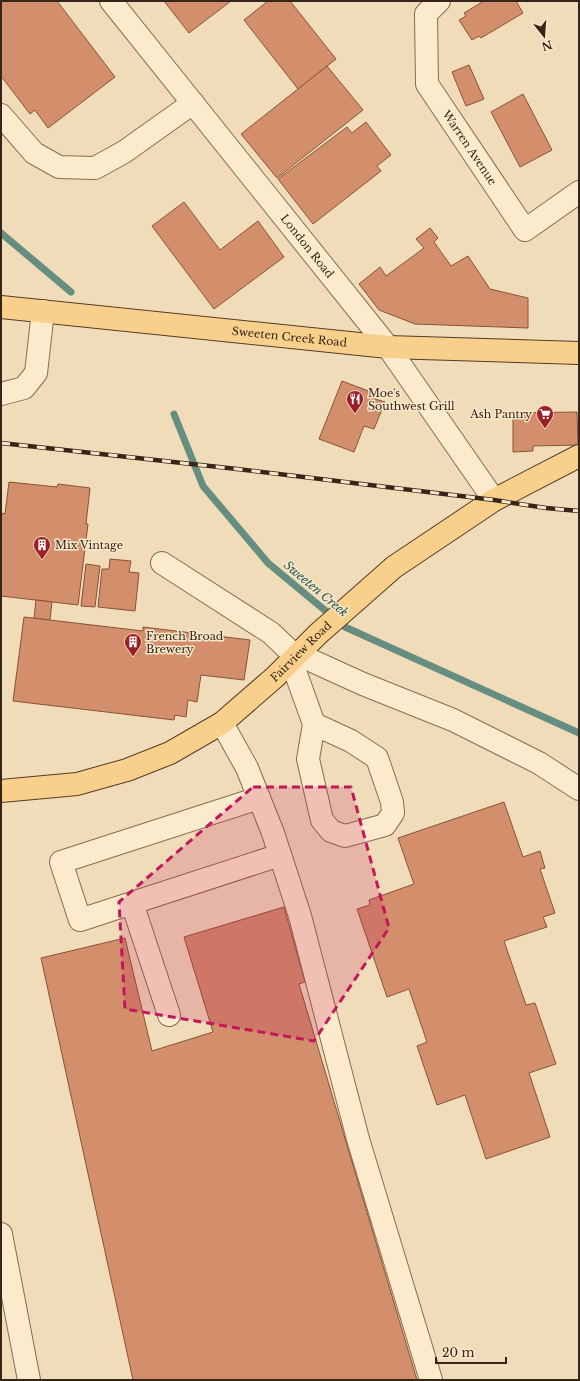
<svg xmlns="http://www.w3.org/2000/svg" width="580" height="1381" font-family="'Libre Baskerville',serif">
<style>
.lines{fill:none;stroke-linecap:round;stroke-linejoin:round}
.stream{stroke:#658e81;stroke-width:7}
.building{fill:#d38f6b;stroke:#895237}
.minor-casing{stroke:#886b52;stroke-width:24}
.major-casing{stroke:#553a28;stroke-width:24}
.minor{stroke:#fceacc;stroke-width:22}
.major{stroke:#f9d08b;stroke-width:22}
.rail-casing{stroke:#362519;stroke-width:4.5}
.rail{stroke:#f8e7c9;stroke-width:3;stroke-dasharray:9;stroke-linecap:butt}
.marked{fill:#c2185b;fill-opacity:0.2;stroke:#c2185b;stroke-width:3;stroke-dasharray:8 5;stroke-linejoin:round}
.labels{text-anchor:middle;stroke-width:3;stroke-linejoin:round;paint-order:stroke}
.street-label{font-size:11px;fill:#362519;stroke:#f8e7c9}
.poi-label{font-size:11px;fill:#362519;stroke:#f8e7c9;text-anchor:start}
.water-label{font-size:12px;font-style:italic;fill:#275751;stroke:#f8e7c9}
</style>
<rect width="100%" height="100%" fill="#f1dcb9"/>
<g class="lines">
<g class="stream">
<polyline points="1,233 71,292"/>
<polyline points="174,414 203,486 268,563 345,627 579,733"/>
</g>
</g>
<g class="building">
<polygon points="1,1 57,1 115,77 48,128 35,110 30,114 1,76"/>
<polygon points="164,1 231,1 189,33"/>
<polygon points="268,1 290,1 336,59 298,89 244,20"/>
<polygon points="484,1 516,1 523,13 481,38 479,36 472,40 459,20 466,16 464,13"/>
<polygon points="469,65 484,99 466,106 452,72"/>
<polygon points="327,66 363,110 277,178 241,134"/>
<polygon points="523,94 552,150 520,167 491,112"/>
<polygon points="366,122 391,155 377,166 381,171 313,224 278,179 347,127 352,133"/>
<polygon points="184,202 220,250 258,221 284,257 214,309 152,226"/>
<polygon points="430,228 438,238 434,242 451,266 468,256 490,289 528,298 528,328 415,324 379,310 359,284 380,267 386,276 424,248 416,239"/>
<polygon points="342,381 374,393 372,398 385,402 374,429 364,426 354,452 319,439"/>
<polygon points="577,412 578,445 533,446 533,451 513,452 513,413"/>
<polygon points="9,482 57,487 58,484 90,488 86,524 88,524 78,605 1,596 1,524 2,513 5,514"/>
<polygon points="110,559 131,561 129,572 139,573 135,611 98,607 102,569 109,569"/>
<polygon points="86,564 100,566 95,607 81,606"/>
<polygon points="36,600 52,602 50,620 34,618"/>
<polygon points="24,617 143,631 143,627 250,640 244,680 201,675 197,702 188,700 186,717 175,715 174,720 13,701"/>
<polygon points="504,802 523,857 540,851 545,868 540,869 555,913 543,917 547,927 504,941 526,1005 535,1003 556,1064 529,1073 550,1137 486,1159 465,1095 437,1105 417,1046 427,1042 409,989 387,997 357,909 370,905 369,900 414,884 398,838"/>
<polygon points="284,907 305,982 299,984 417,1380 133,1380 41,958 125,938 152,1051 213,1032 184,937"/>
</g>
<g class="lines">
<defs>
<g id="minor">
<path id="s1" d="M 111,1 L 388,347 L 494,500"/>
<path id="s2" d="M 439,1 L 426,14 L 427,84 L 525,230 L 579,192"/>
<polyline points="1,115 34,153 59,167 95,168 124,152 193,103"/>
<polyline points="1,394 24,388 36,373 43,311"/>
<polyline points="162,563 271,633 295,656"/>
<polyline points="297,654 363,684 453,720 539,763 579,789"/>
<polyline points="291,660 314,724 308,759 322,820 331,831 345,836 385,825 393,813 392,802 377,758 351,741 314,724"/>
<polyline points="222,723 247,768 273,833 300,916 358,1139 431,1380"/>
<polyline points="259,798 61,862 80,920 280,855"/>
<polyline points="132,903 169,1015"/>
<polyline points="1,1234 29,1380"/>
</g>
<g id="major">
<path id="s3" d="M 1,307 L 388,347 L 579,353"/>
<path id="s4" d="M 1,791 L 77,784 L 127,770 L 170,753 L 222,723 L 275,677 L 318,634 L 394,567 L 494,500 L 579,456"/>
</g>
</defs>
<use href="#minor" class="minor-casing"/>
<use href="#major" class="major-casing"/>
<use href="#minor" class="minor"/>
<use href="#major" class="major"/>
<defs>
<polyline id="rail" points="1,443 237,469 494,500 546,508 579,511"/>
</defs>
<use href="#rail" class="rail-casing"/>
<use href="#rail" class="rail"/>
</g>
<path class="marked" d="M 253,787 L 351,787 L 389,928 L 314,1041 L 125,1009 L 119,902 Z"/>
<defs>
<symbol id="restaurant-pin" viewBox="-11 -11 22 30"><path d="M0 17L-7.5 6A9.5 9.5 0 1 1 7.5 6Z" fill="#9c1e27" stroke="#f8e7c9"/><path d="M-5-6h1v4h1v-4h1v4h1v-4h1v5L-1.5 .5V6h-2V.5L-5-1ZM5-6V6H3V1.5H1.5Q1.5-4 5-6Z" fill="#fff"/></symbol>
<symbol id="supermarket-pin" viewBox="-11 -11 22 30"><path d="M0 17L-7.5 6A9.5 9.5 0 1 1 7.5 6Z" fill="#9c1e27" stroke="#f8e7c9"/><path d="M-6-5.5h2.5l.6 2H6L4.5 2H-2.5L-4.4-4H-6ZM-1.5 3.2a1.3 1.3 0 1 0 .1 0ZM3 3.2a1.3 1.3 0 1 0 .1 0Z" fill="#fff"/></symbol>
<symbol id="building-pin" viewBox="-11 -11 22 30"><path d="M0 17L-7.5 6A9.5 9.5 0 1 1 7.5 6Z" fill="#9c1e27" stroke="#f8e7c9"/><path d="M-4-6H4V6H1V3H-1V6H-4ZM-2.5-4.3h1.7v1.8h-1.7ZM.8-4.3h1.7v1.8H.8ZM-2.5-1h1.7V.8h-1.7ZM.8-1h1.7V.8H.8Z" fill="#fff"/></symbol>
</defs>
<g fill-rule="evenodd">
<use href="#restaurant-pin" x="345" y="389" width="20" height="27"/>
<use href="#supermarket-pin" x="535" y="404" width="20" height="27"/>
<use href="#building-pin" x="32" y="535" width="20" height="27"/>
<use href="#building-pin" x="123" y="632" width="20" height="27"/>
</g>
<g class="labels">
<g class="street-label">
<text dy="4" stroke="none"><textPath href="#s2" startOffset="165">Warren Avenue</textPath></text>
<text dy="4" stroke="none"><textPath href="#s1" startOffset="314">London Road</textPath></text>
<text dy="4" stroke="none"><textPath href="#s3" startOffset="290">Sweeten Creek Road</textPath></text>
<text dy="4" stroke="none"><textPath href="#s4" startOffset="341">Fairview Road</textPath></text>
</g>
<g class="poi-label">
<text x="368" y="397">Moe's<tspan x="368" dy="13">Southwest Grill</tspan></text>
<text x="532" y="418" text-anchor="end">Ash Pantry</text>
<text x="55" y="549">Mix Vintage</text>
<text x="146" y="640">French Broad<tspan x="146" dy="13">Brewery</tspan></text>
</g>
<g class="water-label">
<text transform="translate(316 589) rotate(40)" y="4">Sweeten Creek</text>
</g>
</g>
<rect width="580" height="1381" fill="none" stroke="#362519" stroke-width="4"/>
<g transform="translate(544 36) rotate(163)" stroke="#f8e7c9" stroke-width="3" paint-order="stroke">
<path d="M0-3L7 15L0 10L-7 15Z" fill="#362519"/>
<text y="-6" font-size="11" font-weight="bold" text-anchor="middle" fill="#362519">N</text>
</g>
<path d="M436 1357v6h70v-6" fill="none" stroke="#362519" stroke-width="2"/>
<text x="442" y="1357" font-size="12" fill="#362519" stroke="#f8e7c9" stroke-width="3" paint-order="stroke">20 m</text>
</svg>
